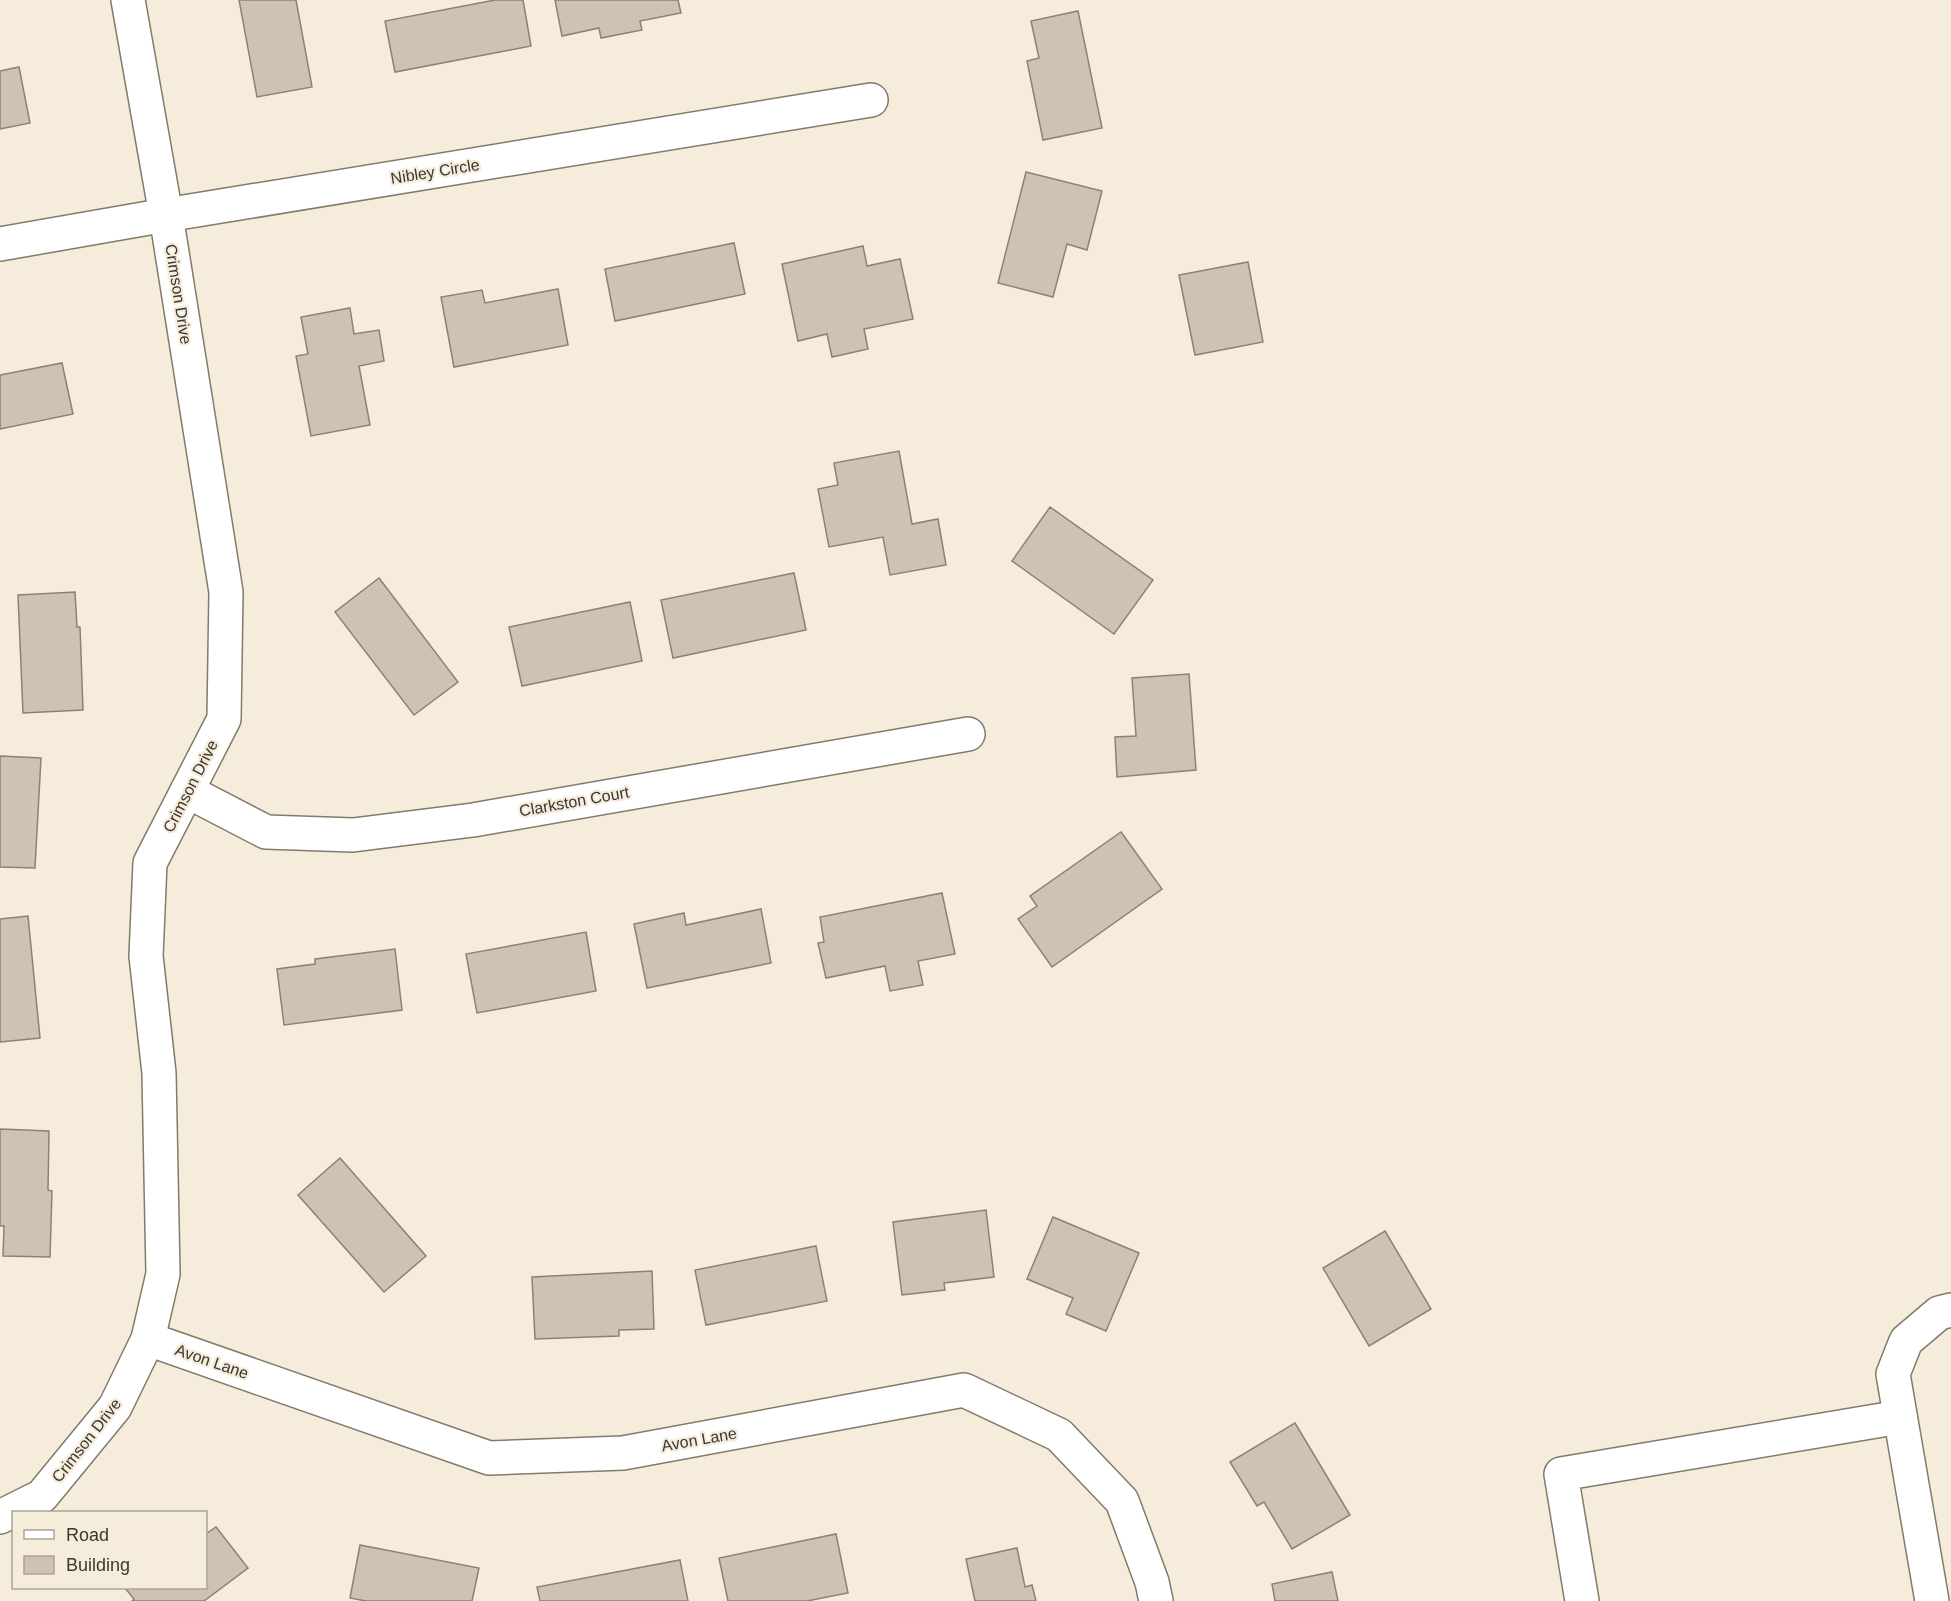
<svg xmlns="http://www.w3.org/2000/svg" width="1951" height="1601" font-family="Arial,sans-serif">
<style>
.building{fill:#cec2b3;stroke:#8c8273;stroke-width:1.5}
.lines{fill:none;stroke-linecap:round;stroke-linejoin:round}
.minor-casing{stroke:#827a6b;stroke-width:36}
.minor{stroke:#fff;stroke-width:33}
.labels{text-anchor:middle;stroke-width:4.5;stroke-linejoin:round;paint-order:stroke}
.street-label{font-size:16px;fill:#3b3731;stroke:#f6ecdb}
</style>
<rect width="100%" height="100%" fill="#f6ecdb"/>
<g class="building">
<polygon points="239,0 296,0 312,87 257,97"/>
<polygon points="495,0 523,0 531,46 395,72 385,21"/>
<polygon points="555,0 678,0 681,13 640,21 642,30 601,38 599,28 562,36"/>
<polygon points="1078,11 1102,128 1043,140 1027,61 1039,58 1031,21"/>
<polygon points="19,67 30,123 0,129 0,71"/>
<polygon points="1026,172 1102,191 1087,250 1067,244 1053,297 998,283"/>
<polygon points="734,243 745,294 615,321 605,269"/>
<polygon points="863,246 867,266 900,259 913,319 864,329 868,349 832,357 827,334 798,341 782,264"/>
<polygon points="1248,262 1263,342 1195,355 1179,275"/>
<polygon points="558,289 568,345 454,367 441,297 482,290 485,303"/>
<polygon points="350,308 354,334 379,330 384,361 359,366 370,425 311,436 296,356 308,354 301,317"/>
<polygon points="62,363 73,414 0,429 0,375"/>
<polygon points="899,451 912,524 938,519 946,565 890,575 883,537 829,547 818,489 838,485 834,463"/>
<polygon points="1050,507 1153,580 1114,634 1012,561"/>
<polygon points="794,573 806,630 673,658 661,600"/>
<polygon points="379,578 458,682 414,715 335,612"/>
<polygon points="75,592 77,627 80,627 83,710 23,713 18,595"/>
<polygon points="630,602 642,661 522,686 509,627"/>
<polygon points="1189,674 1196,770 1117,777 1115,737 1136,736 1132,678"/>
<polygon points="0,756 41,758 35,868 0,867"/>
<polygon points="1121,832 1162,889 1052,967 1018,919 1037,906 1030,896"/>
<polygon points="942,893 955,954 918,961 923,985 890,991 885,966 826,978 818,943 824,942 820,917"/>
<polygon points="761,909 771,963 647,988 634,924 684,913 686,925"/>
<polygon points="28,916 40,1038 0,1042 0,919"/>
<polygon points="586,932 596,991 477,1013 466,954"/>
<polygon points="395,949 402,1010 284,1025 277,969 315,964 315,959"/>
<polygon points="0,1129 49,1131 48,1190 52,1191 50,1257 3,1256 4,1226 0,1226"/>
<polygon points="340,1158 426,1256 384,1292 298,1195"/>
<polygon points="986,1210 994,1277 944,1283 945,1290 902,1295 893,1222"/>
<polygon points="1053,1217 1139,1253 1106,1331 1066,1314 1073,1298 1027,1279"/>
<polygon points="1385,1231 1431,1309 1369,1346 1323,1268"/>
<polygon points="816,1246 827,1301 706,1325 695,1270"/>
<polygon points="652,1271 654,1329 619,1330 619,1336 535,1339 532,1277"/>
<polygon points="1295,1423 1350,1515 1292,1549 1264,1502 1257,1506 1230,1462"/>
<polygon points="216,1527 248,1568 204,1601 132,1601 134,1599 125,1588 206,1588 206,1534"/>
<polygon points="836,1534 848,1593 807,1601 728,1601 719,1558"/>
<polygon points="360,1545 479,1568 472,1601 366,1601 350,1598"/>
<polygon points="1017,1548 1025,1587 1032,1585 1036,1601 975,1601 966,1559"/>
<polygon points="680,1560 688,1601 540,1601 537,1587"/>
<polygon points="1332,1572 1338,1601 1275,1601 1272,1584"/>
</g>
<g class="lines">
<defs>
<g id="minor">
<polyline points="0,244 166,215 871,100"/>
<polyline points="187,791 266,832 353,835 473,820 968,734"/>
<polyline points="148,1339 489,1458 623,1453 964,1390 1059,1435 1122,1501 1152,1582 1156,1601"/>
<polyline points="0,1517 42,1496 115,1407 148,1339 163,1274 159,1073 146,956 150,863 224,719 226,592 166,215 128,0"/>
<polyline points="1582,1601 1561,1474 1900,1417"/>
<polyline points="1932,1601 1893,1374 1906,1341 1939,1313 1951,1310"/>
</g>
</defs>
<use href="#minor" class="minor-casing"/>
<use href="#minor" class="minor"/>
</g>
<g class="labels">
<g class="street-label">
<text transform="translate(435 171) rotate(-9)" y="6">Nibley Circle</text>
<text transform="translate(179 294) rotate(81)" y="6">Crimson Drive</text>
<text transform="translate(190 786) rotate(-63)" y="6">Crimson Drive</text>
<text transform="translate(574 801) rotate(-10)" y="6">Clarkston Court</text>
<text transform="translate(212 1361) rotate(19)" y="6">Avon Lane</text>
<text transform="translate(699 1439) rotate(-10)" y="6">Avon Lane</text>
<text transform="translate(86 1440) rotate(-52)" y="6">Crimson Drive</text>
</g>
</g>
<rect x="12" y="1511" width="195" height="78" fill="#f6ecdb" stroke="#aba497" stroke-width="1.5"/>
<rect x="24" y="1530" width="30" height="9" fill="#ffffff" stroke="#aba497" stroke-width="1.5"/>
<text x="66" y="1541" font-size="18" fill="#3b3731">Road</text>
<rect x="24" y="1556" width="30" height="18" fill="#cec2b3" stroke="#aba497" stroke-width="1.5"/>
<text x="66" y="1571" font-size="18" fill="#3b3731">Building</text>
</svg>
